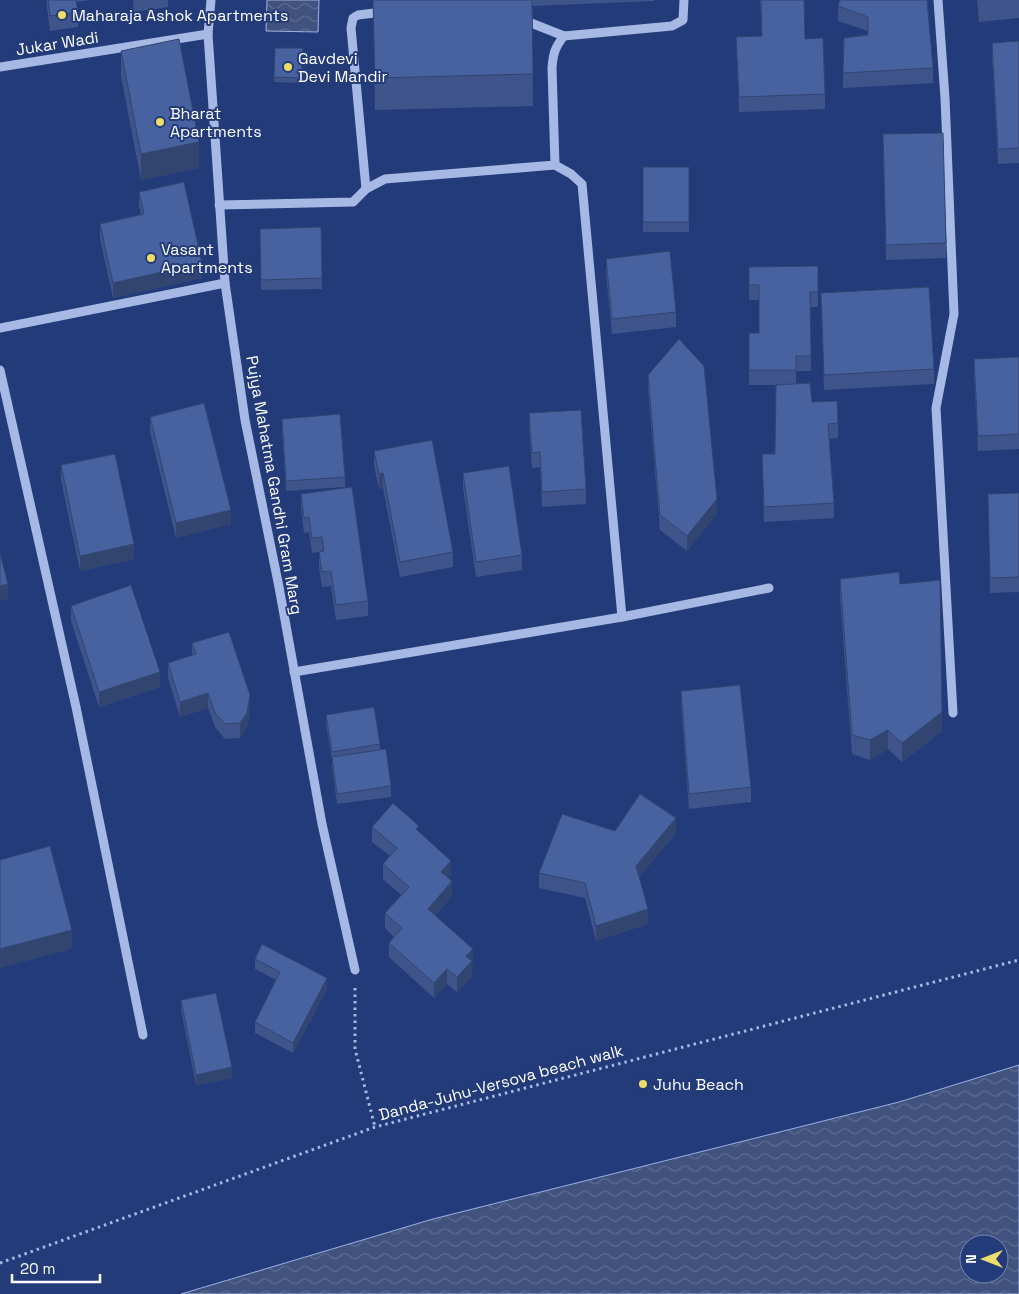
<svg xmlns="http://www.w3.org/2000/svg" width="1019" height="1294" font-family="'Space Grotesk',sans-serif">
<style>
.water{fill:url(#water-waves);stroke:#9bb1e4;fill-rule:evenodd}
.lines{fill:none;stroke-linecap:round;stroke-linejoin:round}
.path{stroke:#a6b8e4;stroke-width:3;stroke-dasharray:2.5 4;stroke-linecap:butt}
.minor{stroke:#a6b8e4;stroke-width:9}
.wall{fill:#3e548a}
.shaded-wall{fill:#324570}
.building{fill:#4862a0;stroke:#324570}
.poi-dot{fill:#eddd6a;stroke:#243b79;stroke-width:2}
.labels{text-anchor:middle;stroke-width:4;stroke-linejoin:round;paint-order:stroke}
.poi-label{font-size:16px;fill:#fff;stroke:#243b79;text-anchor:start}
.street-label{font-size:16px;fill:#fff;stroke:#243b79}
</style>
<defs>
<pattern id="water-waves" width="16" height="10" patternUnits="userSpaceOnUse" patternTransform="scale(1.25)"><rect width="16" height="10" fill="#41527f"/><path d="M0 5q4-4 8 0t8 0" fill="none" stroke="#5e6c92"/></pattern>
</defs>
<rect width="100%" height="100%" fill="#243b79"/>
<g class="water">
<polygon points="267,0 319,0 318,32 266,31"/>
<path d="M 1019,1065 L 1019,1294 L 181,1294 L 433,1219 L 899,1102 ZM 969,1244 L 999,1244 L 999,1274 L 969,1274 Z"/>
</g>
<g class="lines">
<g class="path">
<polyline points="355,988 355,1049 375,1127"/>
<polyline points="0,1263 375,1127 1019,960"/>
</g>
<g class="minor">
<polyline points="211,0 208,34 225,283 245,420 279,587 322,824 355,970"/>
<polyline points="938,0 945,98 954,314 936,408 953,713"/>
<polyline points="521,19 564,36"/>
<polyline points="0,67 208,34"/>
<polyline points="555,165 571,174 582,184 622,617"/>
<polyline points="366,189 351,28 353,18 358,15 383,12"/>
<path d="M 219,205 L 353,202 L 366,189 L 385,179 L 555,165 L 552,68 C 553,54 555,47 564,36 L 672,26 L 683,20 L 684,0"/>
<polyline points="0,328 225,283"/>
<polyline points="0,370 76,707 143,1035"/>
<polyline points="294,672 622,617 769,588"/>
</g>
</g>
<g class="wall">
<polygon points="46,0 92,0 76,2 78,12 78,27 50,31"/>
<polygon points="133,0 168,0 168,7 134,12"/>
<polygon points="373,0 654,0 654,1 532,6 533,106 375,110"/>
<polygon points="760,0 804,0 805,39 825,94 825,109 739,112 736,37 762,36"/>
<polygon points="927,0 933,68 933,83 843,88 843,73 868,35 868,31 838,21 838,6"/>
<polygon points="977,0 1019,0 1019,18 979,22"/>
<polygon points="1019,41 1019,163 998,164 992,58 992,43"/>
<polygon points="275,48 303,53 301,83 274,82"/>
<polygon points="121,51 199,168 141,180 121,76"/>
<polygon points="883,134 946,243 946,258 886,260"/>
<rect x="643" y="167" width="46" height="65"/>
<polygon points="139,192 202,278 113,298 100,239 100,224 141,214 139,206"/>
<polygon points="321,227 322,289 261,290 260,229"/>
<polygon points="606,259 676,312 676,327 612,334 606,273"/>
<polygon points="818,266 818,307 811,307 811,371 796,371 796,383 812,402 838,423 838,438 829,439 834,503 834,518 764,522 762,454 775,454 776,385 749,385 749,333 759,333 759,300 749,300 749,267"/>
<polygon points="821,293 934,369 934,384 824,390"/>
<polygon points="1019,357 1019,449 978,451 974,374 974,359"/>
<polygon points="648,375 717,513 687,551 660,530 648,390"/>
<polygon points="529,413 586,489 586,504 542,507 540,467 532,468 529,428"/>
<polygon points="150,417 231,524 176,538 150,432"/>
<polygon points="282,419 345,477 345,487 286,491 282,429"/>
<polygon points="374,451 453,552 453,567 400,577 383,488 379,489 374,466"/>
<polygon points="61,465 134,559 80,571 61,480"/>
<polygon points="463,473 522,555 522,570 476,577 463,488"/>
<polygon points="1019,493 1019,592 990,593 988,494"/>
<polygon points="301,494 368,601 368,616 336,620 331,586 322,587 319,567 319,552 312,553 309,532 304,533 301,508"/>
<polygon points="840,579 900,584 942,731 902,762 888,749 870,760 852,754 840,598"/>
<polygon points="71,606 160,687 99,707 71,621"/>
<polygon points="192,643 250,710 247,727 240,738 225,739 215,727 208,708 180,717 168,678 168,663 192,655"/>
<polygon points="681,691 751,787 751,802 689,809 681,705"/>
<polygon points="326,715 380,744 380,750 391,786 391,797 337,804 332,767 332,759 326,725"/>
<polygon points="372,827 419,832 451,875 448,878 452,896 435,916 473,964 472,965 472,976 457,992 447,984 434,998 389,957 389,943 394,937 385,928 385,913 401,895 383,879 383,864 390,856 372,842"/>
<polygon points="615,831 676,833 639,877 648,924 596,941 585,898 539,888 539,873"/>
<polygon points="255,959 327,989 293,1053 255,1033 255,1022 276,980 255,969"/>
<polygon points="181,1000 232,1078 196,1085 181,1010"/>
</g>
<g class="shaded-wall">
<polygon points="199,142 199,168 141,180 141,154"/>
<polygon points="202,263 202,278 113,298 113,283"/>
<polygon points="383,473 383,488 379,489 379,474"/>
<polygon points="717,499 717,513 687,551 687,536"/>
<polygon points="231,510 231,524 176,538 176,523"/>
<polygon points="134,544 134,559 80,571 80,556"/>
<polygon points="8,584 8,599 0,601 0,586"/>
<polygon points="160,672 160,687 99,707 99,692"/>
<polygon points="208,693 208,708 180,717 180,702"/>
<polygon points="250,695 250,710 247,727 240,738 240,723"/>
<polygon points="942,712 942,731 902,762 902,743"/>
<polygon points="888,730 888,749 870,760 870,740"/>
<polygon points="676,818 676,833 636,881 636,866"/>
<polygon points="451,861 451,875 441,886 441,872"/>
<polygon points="452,881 452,896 428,924 428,909"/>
<polygon points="648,909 648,924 596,941 596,926"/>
<polygon points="72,930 72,949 0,968 0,949"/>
<polygon points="473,949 472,976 457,992 457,977 466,956"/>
<polygon points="447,969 447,984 434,998 434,983"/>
<polygon points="327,978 327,989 293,1053 293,1043"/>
<polygon points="232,1067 232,1078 196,1085 196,1075"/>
</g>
<g class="building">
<polygon points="48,0 76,0 78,12 50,16"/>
<polygon points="373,0 532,0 533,74 375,78"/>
<polygon points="761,0 804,0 805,39 823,38 825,94 739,97 736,37 762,36"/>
<polygon points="840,0 927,0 933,68 843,73 844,38 868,35 868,17 838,6"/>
<polygon points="179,39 199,142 141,154 121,51"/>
<polygon points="1019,41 1019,148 998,149 992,43"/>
<polygon points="275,48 303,48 301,78 274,77"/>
<polygon points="943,133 946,243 886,245 883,134"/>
<rect x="643" y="167" width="46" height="55"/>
<polygon points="184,182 202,263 113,283 100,224 144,214 139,192"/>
<polygon points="321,227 322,278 261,280 260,229"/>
<polygon points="670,251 676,312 612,319 606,259"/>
<polygon points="818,266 818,292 810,292 811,356 796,356 796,370 749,370 749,333 759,333 759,285 749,285 749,267"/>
<polygon points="929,287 934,369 824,375 821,293"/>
<polygon points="679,339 704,366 717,499 687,536 660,515 648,375"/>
<polygon points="1019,357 1019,434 978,436 974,359"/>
<polygon points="810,383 812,402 837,401 838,423 828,424 834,503 764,507 762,454 775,454 776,385"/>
<polygon points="204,403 231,510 176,523 150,417"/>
<polygon points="581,410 586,489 542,492 540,452 532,453 529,413"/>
<polygon points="340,414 345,477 286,481 282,419"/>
<polygon points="432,440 453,552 400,562 383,473 379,474 374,451"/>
<polygon points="115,454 134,544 80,556 61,465"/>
<polygon points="509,466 522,555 476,562 463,473"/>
<polygon points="352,487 368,601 336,605 331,571 322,572 319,552 324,551 322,537 312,538 309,517 304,518 301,494"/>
<polygon points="1019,493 1019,577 990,578 988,494"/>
<polygon points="0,553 8,584 0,586"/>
<polygon points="899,572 900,584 940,580 942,712 902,743 888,730 870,740 852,735 840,579"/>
<polygon points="131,585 160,672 99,692 71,606"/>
<polygon points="229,632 250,695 247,713 240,723 225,724 215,713 208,693 180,702 168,663 196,654 192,643"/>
<polygon points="740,685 751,787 689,794 681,691"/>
<polygon points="374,707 380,744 332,752 326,715"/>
<polygon points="386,749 391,786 337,794 332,757"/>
<polygon points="640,794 676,818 636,866 648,909 596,926 585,883 539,873 562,814 615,831"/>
<polygon points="393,803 419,826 416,829 451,861 441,872 452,881 428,909 473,949 466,956 472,961 457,977 447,969 434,983 389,943 402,928 385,913 409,887 383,864 397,848 372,827"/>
<polygon points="50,846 72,930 0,949 0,860"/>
<polygon points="262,944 327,978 293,1043 255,1022 280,972 255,959"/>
<polygon points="216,993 232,1067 196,1075 181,1000"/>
</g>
<g class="poi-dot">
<circle cx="62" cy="15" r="5"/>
<circle cx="288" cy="67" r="5"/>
<circle cx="160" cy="122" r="5"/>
<circle cx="151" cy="258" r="5"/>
<circle cx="643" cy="1084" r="5"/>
</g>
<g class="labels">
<g class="poi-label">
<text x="72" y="21">Maharaja Ashok Apartments</text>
<text x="298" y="64">Gavdevi<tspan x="298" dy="18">Devi Mandir</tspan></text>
<text x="170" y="119">Bharat<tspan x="170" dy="18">Apartments</tspan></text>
<text x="161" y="255">Vasant<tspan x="161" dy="18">Apartments</tspan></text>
<text x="653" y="1090">Juhu Beach</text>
</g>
<g class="street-label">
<text transform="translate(57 43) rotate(-9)" y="6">Jukar Wadi</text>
<text transform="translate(275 485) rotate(80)" y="6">Pujya Mahatma Gandhi Gram Marg</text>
<text transform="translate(501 1082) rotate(-15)" y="6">Danda-Juhu-Versova beach walk</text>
</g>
</g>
<g transform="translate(984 1259) rotate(270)"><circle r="24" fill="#243b79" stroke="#7c89af"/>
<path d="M0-4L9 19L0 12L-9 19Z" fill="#eddd6a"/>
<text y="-8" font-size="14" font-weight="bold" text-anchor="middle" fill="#ffffff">N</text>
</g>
<path d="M12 1274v8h88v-8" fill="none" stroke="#ffffff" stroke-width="2.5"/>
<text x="20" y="1274" font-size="15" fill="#ffffff" stroke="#243b79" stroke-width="4" paint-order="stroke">20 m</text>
</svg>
